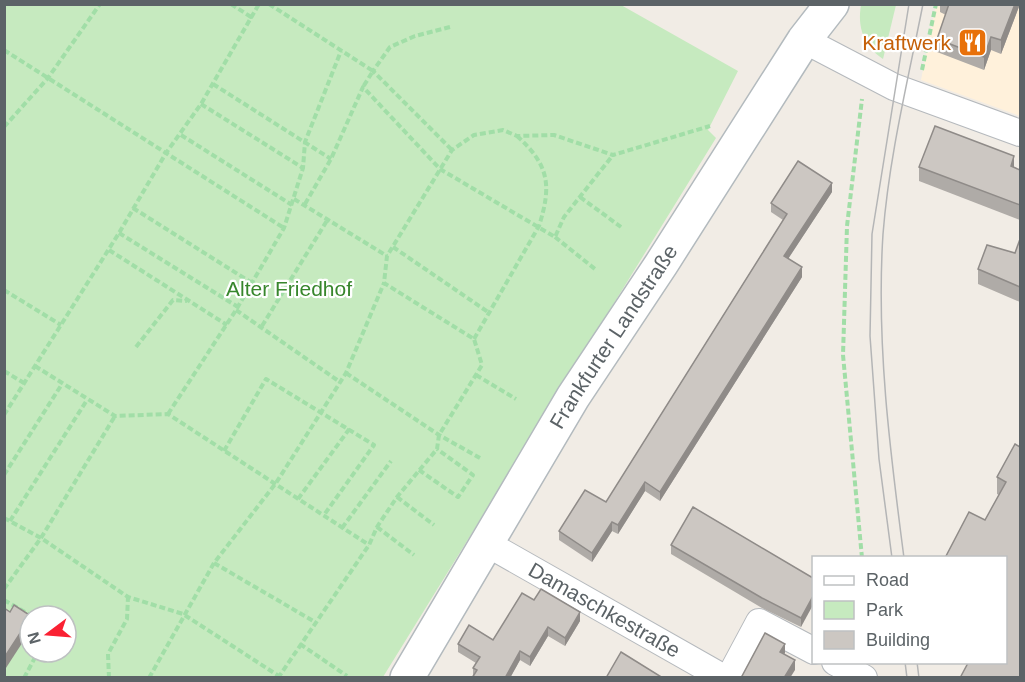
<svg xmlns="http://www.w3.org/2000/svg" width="1025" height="682" font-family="Arial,sans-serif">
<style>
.commercial{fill:#fff1db}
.green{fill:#c6eabf;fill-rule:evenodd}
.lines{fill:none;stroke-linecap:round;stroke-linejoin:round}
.minor-casing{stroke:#b5b9bd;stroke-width:28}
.secondary-casing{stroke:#b3babe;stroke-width:36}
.path{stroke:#a1dea7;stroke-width:4;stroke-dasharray:6 3;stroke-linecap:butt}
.minor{stroke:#fff;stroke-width:26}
.secondary{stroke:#fff;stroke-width:33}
.tram{stroke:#b4b5b6;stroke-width:1.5}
.wall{fill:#afaba7}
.shaded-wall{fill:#8f8b88}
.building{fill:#ccc7c2;stroke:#8f8b88;stroke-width:1.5}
.labels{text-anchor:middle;stroke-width:4.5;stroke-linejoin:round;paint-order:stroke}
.food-label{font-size:21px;fill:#c56008;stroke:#fff;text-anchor:end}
.park-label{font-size:21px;fill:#37862c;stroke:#fff}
.street-label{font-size:21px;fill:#5c6367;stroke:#fff}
</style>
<rect width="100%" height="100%" fill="#f1ece5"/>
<polygon class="commercial" points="936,5 1020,5 1020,116 921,80"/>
<g class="green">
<path d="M 4,5 L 621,5 L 738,71 L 708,130 L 716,138 L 383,677 L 5,677 ZM 30,616 L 66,616 L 66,652 L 30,652 Z"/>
<path d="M 861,5 L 896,5 L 883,59 C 864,46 857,28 861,5 Z"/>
</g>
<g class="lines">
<defs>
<g id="minor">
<polyline points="804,40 894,87 1020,133"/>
<path id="s1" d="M 486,543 L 724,678"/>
<polyline points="835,662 864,678"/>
<polyline points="729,678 759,622 814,651"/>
</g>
<g id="secondary">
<path id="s2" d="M 407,678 L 573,397 L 662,263 L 804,40 L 832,4"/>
</g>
</defs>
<use href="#minor" class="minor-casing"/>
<use href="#secondary" class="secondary-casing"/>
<g class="path">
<polyline points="231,4 251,17 252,15"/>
<polyline points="269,4 373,71 363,87"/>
<polyline points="450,27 415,36 390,47 373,71 452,150"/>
<polyline points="4,50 284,228"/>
<polyline points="922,70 936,4"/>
<polyline points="213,84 331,159"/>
<polyline points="201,104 303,168"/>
<polyline points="4,127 48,78 100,4"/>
<polyline points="181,135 292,205"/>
<polyline points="580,197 621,227"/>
<polyline points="294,199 387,256"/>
<polyline points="305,204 331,159 363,87 440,169 555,237 564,217 613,155"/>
<polyline points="133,208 252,283"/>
<polyline points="119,233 238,307"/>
<polyline points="555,237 595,269"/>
<polyline points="393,247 488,312"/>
<polyline points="109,250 227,325"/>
<polyline points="4,290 61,325"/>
<polyline points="236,310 340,382"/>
<polyline points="262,326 328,219"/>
<path d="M 474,339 L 539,226 C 552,185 549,165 517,136"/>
<polyline points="136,347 173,300 187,301"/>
<polyline points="35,366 115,416 168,414 369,545"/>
<polyline points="4,371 24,383"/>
<polyline points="346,373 439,435 480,458"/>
<polyline points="476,375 516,399"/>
<polyline points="168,414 236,310 284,228 303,168 305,142 341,51"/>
<polyline points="4,415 119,233 166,153 201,104 259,4"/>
<polyline points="224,451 266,379 374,445 324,515"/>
<polyline points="419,470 458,497 473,475 437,449"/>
<polyline points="4,475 62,384"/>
<polyline points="397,497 434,525"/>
<polyline points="298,499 350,428"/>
<polyline points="4,518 41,538 128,597 183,614 282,678"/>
<polyline points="10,521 87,400"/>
<polyline points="377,527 414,555"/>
<polyline points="342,528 391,461"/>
<polyline points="862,558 843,355 847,226 862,99"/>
<polyline points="214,563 315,622"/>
<polyline points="4,589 41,538 115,416"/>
<polyline points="4,600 32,616"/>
<polyline points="300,644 347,676"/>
<polyline points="24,678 38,652"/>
<polyline points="109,678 108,654 127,619 128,597"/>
<polyline points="149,678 214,563 276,483 346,373 384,283"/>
<polyline points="278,678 369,545 377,527 397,497 437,449 439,435 482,365 474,339 384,283 387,256 452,150 474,135 503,130 517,136 554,135 613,155 710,126"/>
</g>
<use href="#minor" class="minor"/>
<use href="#secondary" class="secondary"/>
<g class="tram">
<polyline points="892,558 879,459 870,336 872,234 909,4"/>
<path d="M 904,558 C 890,451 876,342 883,234 C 889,157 908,80 923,4"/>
<polyline points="905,662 907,678"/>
<polyline points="917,662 919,678"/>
</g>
</g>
<g class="wall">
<polygon points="940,4 1020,4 1001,54 991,50 984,70 937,52 937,39 946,15 940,12"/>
<polygon points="919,167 1014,167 1020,170 1020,220 919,181"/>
<polygon points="832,192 788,259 802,277 660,501 645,491 618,534 612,531 592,562 559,540 559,531 606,502 783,220 771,212 771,203"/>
<polygon points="1020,239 1020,302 978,284 978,269 1015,253"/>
<polygon points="1015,444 1005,663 985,520 999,495 997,494 997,477"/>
<polygon points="671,545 813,578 801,627 762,608 671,554"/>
<polygon points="534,600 580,621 565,646 548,636 530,666 520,660 510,678 472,678 473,675 473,668 476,663 458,652 458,644 493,640"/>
</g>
<g class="shaded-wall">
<polygon points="1015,4 1020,4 1001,54 1001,40"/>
<polygon points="991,37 991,50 984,70 984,57"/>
<polygon points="1014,156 1014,170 1011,166"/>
<polygon points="832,183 832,192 784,265 784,256"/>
<polygon points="802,267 802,277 660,501 660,492"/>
<polygon points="645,482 645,491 618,534 618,525"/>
<polygon points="612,522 612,531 592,562 592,553"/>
<polygon points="813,596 813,605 801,627 801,618"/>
<polygon points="580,612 580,621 565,646 565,638"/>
<polygon points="30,618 30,631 4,671 4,658"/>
<polygon points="548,627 548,636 530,666 530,657"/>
<polygon points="785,644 785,653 780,661 780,652"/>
<polygon points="520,651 520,660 510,678 505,678"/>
<polygon points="795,660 795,670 790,678 784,678"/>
</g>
<g class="building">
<polygon points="949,4 1015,4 1001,40 991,37 984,57 937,39"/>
<polygon points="935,126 1014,156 1011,166 1020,170 1020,205 919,167"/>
<polygon points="798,161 832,183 784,256 802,267 660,492 645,482 618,525 612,522 592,553 559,531 585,490 606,502 787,214 771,203"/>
<polygon points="1020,239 1020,287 978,269 987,245 1015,253"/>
<polygon points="1015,444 1020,447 1020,678 960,678 968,663 1005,663 1005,558 945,558 969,512 985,520 1006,482 997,477"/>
<polygon points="693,507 813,578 813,596 801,618 762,598 671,545"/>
<polygon points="541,589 580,612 565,638 548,627 530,657 520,651 505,678 472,678 477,670 473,668 480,657 458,644 469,625 493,640 522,593 534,600"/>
<polygon points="14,605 31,616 30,616 30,618 4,658 4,608 10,612"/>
<polygon points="765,633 785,644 780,652 795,660 784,678 740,678 742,676"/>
<polygon points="621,652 663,678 606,678"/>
</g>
<defs>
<symbol id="restaurant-square" viewBox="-11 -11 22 22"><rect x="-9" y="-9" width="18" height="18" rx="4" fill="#e8710a" stroke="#fff"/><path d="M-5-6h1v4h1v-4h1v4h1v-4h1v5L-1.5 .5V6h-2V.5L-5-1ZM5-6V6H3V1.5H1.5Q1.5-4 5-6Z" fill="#fff"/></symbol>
</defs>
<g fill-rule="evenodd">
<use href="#restaurant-square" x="956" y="26" width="33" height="33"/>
</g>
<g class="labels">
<g class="food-label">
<text x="951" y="50">Kraftwerk</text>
</g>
<g class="park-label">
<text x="289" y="296">Alter Friedhof</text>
</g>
<g class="street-label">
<text dy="7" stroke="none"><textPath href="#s2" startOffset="399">Frankfurter Landstraße</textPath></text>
<text dy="7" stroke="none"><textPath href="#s1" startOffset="136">Damaschkestraße</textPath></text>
</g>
</g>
<rect width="1025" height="682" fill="none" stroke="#5c6367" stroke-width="12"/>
<rect x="812" y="556" width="195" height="108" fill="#ffffff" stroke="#bec1c2" stroke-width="1.5"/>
<rect x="824" y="576" width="30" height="9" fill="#ffffff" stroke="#bec1c2" stroke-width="1.5"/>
<text x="866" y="586" font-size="18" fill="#5c6367">Road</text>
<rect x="824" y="601" width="30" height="18" fill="#c6eabf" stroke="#bec1c2" stroke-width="1.5"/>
<text x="866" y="616" font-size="18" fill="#5c6367">Park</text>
<rect x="824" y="631" width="30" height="18" fill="#ccc7c2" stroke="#bec1c2" stroke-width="1.5"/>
<text x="866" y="646" font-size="18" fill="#5c6367">Building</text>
<g transform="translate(48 634) rotate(254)"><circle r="28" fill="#ffffff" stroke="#bec1c2" stroke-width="1.5"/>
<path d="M0-4.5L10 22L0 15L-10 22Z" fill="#fa2133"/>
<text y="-9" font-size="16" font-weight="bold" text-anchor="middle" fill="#5c6367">N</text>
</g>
</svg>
